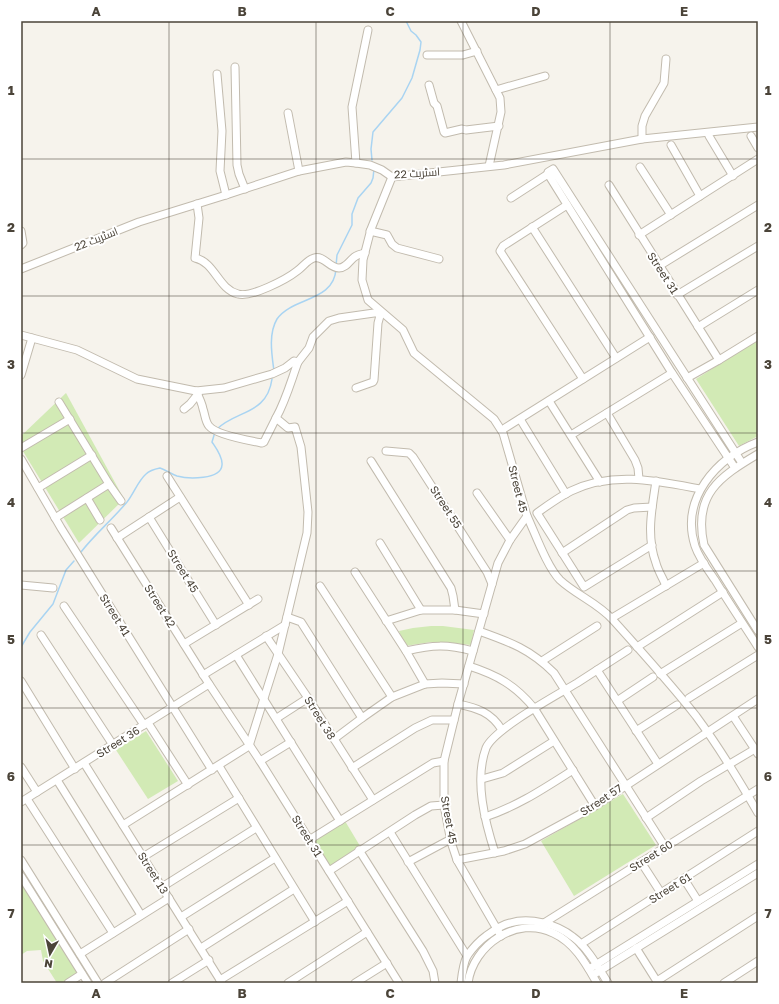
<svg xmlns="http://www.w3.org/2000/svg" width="779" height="1004" font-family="'Golos Text',Cairo,sans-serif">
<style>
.green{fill:#d2eab5}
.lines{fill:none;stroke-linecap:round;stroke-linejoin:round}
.stream{stroke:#a9d4f2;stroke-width:1.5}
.minor-casing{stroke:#c2bbae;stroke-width:9}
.minor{stroke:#fff;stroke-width:7}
.grid{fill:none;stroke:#4b4439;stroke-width:1;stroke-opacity:0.55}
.labels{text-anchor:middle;stroke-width:4;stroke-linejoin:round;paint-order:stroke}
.street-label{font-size:11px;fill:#4b4439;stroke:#fff}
.neatline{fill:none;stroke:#4b4439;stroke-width:1.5}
.grid-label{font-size:13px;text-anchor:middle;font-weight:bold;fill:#4b4439}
</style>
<rect width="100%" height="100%" fill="#f6f3ec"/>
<g class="green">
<polygon points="758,340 758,436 739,446 696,379"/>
<polygon points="66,393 124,499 79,543 21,448 21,436"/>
<polygon points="431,626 443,626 474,630 471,645 442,642 431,642 405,646 399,631 413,628"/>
<polygon points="146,731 178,781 148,799 116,750"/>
<polygon points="623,794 656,845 574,896 541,841"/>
<polygon points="345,821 360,846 330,866 314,841"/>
<polygon points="21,883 79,972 61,983 57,983 43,961 41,950 27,951 21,955"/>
</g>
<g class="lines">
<g class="stream">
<polyline points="372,160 371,149 373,132 402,98 412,78 420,50 421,42 416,35 411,31 406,21"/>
<polyline points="336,266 337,255 352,225 352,214 358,198 371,183 373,178 374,169"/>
<path d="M 274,371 C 272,356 268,334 277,319 C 292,297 334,302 336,269"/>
<path d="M 217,429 C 236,410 267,415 272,379"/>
<path d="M 81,552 C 95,534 112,520 127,502 C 134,493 138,481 146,474 C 150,470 155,469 160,468 C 166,470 171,474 177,476 C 188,479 221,480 222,465 C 223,457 216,448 212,442 L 215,432"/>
<polyline points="21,647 30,632 53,604 66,570 74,561"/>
</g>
<defs>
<g id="minor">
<polyline points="461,21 500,98 501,112 489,166"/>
<polyline points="427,55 463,55 477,51"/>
<polyline points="235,67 237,165 239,174 245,189"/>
<polyline points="217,74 222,131 220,171 226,195"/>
<polyline points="429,85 434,103 437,106 444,132 445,133 462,129 466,130 499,126"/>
<polyline points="496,90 545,76"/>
<polyline points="288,113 299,171"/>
<polyline points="709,136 733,176"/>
<polyline points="751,136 758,148"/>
<polyline points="642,139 642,126 645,116 664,83 666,59"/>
<polyline points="671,145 700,196"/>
<polyline points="356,163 352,107 368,30"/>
<polyline points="640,167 671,215"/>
<polyline points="392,177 371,229 363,260 362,280 368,300 403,330 414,353 494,419 503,433 527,516 510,540 498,563 458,704 444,761 444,805 451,842 457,860 501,936"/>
<polyline points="609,185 719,360"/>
<polyline points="511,198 548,174"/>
<path d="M 197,204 L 199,218 L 195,258 C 215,262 218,289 238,294 C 251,298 287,279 297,271 C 303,267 307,260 314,258 C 324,255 329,268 339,268 C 347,268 350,259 356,256 C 359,254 362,254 365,253"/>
<polyline points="567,205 503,246 500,251 583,379"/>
<polyline points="532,227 616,358"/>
<polyline points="21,231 23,243 21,245"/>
<polyline points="370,231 387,235 392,244 397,248 439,259"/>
<polyline points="639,235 758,159"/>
<polyline points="659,266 758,205"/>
<polyline points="21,269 139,222 226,195 299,171 346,162 356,163 370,165 382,170 392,177 504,165 642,139 758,127"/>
<polyline points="677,295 758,246"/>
<polyline points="698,327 758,290"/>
<path d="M 21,335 L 77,350 L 137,379 L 196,391 L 224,388 L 272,374 L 285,368 L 294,361 L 298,362 C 291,381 286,400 276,418 L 288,428 L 295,427 L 301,447 L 308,512 L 307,533 L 278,654 L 249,746 L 123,825"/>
<polyline points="298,362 309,348 313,337 329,321 339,318 381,312 378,323 374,380 373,382 356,388"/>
<polyline points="21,375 32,338"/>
<polyline points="687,378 719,360 758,336"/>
<path d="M 196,391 C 199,397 202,403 203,409 C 205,414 205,421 209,426 C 216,435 251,441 262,443 L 264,442 L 276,418"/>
<polyline points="549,401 600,482"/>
<polyline points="59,402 109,484 121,501"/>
<polyline points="184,409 190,404 198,394"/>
<polyline points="607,413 635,460 638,468 639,479"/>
<polyline points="520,419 566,494"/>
<polyline points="505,428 650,337"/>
<polyline points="571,435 672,373"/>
<path d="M 758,442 C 716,458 680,499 695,546 C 699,558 708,570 715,580 C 729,603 744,625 758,647"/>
<polyline points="21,448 70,419"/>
<polyline points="386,451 409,453 413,457 487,572 492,584"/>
<path d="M 758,454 C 719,477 693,495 704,545 L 758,631"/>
<polyline points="21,459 61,528 212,770"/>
<polyline points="371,461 451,588 453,596 455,610"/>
<polyline points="735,468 672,373 548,174 548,172 553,169 742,463"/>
<polyline points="167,476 249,605"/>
<path d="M 656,481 C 652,508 646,536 656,563 C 658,571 663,578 666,586"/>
<polyline points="38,488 92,455"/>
<polyline points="477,493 510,540"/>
<polyline points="87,498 100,520"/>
<path d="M 527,516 C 535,533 547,567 560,580 C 576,595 598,603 613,620 C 641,651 670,683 696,716 C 719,747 739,780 758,813"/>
<polyline points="149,517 216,625"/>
<polyline points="55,518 109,484"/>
<polyline points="111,528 209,684"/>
<polyline points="117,538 180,497"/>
<polyline points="380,543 421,610"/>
<path d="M 652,545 L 584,587 L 537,513 C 548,505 559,497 571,491 C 613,471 657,481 700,489"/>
<polyline points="562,553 627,510 634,508 652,507"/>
<polyline points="355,572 406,651 425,684"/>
<polyline points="21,585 53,588"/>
<polyline points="320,586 392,697"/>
<polyline points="64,606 144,725"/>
<polyline points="287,617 301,622 362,718"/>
<polyline points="612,618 704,563"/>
<polyline points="386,621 421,610 455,610 484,614"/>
<path d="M 479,631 C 510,642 530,649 554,673 L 665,847"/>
<polyline points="41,635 113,745"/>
<polyline points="266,636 308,698 373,800"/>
<polyline points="184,644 258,599"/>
<polyline points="637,647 723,592"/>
<path d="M 406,651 C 433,645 446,644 473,651"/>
<polyline points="236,655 340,821"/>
<polyline points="542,661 597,626"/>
<path d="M 469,666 C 497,675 515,685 534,708 L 595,806"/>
<polyline points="597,670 658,764"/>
<polyline points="660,674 742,623"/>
<polyline points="203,675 285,625"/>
<polyline points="21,681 75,769"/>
<polyline points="689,698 758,655"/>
<polyline points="617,701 653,677"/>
<path d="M 458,704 C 477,708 491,712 502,730"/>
<polyline points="733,716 758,754"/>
<polyline points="277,718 308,698"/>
<polyline points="148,723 188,785"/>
<polyline points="636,731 677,705"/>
<polyline points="334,739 362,718 392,697 425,684 442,683 464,684"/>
<polyline points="260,761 291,742"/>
<polyline points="84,763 222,983"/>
<polyline points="219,766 315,922"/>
<polyline points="21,767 37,792"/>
<polyline points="352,768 415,728 432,720 454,720"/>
<polyline points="482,779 503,773 554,741"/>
<polyline points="57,780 141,915"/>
<polyline points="27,799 113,933"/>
<polyline points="21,802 209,684 260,761 399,983"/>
<path d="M 485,817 C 518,806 543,789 573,770"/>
<polyline points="646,818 701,781 755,749"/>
<polyline points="390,832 467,956"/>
<polyline points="309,840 433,763 444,761"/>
<polyline points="359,850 423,951 433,971 435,983"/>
<path d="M 495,853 C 485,822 474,780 486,748 C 494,729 557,695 577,683 C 594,672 611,661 628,650"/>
<polyline points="143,857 239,798"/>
<polyline points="21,860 98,983"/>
<polyline points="457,860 504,851 525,844 595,806 758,699"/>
<polyline points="408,862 451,839"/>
<polyline points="641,862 661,893"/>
<polyline points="329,871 415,815 431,806 444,805"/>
<polyline points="21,876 88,983"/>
<polyline points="684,879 698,901"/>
<polyline points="162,887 256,828"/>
<polyline points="181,917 275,858"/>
<polyline points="544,923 758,789"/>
<polyline points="581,944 758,831"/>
<polyline points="201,948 294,889"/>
<polyline points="636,948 658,983"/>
<polyline points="80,954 169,898"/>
<polyline points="589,969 758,864"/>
<polyline points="593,975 758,873"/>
<polyline points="220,980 348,901"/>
<polyline points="657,981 758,916"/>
<polyline points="68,983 82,974"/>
<polyline points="105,983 189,929"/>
<polyline points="172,983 209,960"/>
<polyline points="288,983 367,932"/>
<polyline points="355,983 387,963"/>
<path d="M 461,983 C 462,974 463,964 467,956 C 472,949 479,941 486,936 C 493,931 501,925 510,923 C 530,917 557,924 573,937 C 588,948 598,967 608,983"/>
<path d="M 468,983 C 473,945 517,915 553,933 C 575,943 586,964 597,983"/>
<polyline points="724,983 758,961"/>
</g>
</defs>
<use href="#minor" class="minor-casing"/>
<use href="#minor" class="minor"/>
</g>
<path class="grid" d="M 169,21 L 169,983M 316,21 L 316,983M 463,21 L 463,983M 610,21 L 610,983M 21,159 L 758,159M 21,296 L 758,296M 21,433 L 758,433M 21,571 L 758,571M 21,708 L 758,708M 21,845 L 758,845"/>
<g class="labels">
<g class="street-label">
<text transform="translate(417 173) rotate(-4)" y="4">اسٹریٹ 22</text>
<text transform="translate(96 239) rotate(-22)" y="4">اسٹریٹ 22</text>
<text transform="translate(663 273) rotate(57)" y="4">Street 31</text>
<text transform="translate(518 489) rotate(76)" y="4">Street 45</text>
<text transform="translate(446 507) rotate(57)" y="4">Street 55</text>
<text transform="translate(183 571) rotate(58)" y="4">Street 45</text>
<text transform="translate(160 606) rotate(58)" y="4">Street 42</text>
<text transform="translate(115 615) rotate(58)" y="4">Street 41</text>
<text transform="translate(320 718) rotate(58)" y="4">Street 38</text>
<text transform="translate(118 742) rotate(-32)" y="4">Street 36</text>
<text transform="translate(601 800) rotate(-33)" y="4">Street 57</text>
<text transform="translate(449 820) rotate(80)" y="4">Street 45</text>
<text transform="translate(307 836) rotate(58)" y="4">Street 31</text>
<text transform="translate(651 856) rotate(-32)" y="4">Street 60</text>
<text transform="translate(153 873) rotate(58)" y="4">Street 13</text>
<text transform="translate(670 888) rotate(-32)" y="4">Street 61</text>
</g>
</g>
<rect width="779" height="1004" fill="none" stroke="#ffffff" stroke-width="44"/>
<g transform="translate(50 954) rotate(189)" stroke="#ffffff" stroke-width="3" paint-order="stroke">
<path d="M0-3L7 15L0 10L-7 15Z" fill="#4b4439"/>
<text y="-6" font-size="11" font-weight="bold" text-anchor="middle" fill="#4b4439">N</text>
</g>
<rect x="22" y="22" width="735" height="960" class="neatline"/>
<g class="grid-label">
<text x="96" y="16">A</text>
<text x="242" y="16">B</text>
<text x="390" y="16">C</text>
<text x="536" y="16">D</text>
<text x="684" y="16">E</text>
<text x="11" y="95">1</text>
<text x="768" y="95">1</text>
<text x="11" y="232">2</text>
<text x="768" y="232">2</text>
<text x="11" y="369">3</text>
<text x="768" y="369">3</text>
<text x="11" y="507">4</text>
<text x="768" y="507">4</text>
<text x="11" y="644">5</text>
<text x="768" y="644">5</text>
<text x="11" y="781">6</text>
<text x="768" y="781">6</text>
<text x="11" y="918">7</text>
<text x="768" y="918">7</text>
<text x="96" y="998">A</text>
<text x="242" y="998">B</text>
<text x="390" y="998">C</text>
<text x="536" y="998">D</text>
<text x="684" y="998">E</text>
</g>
</svg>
